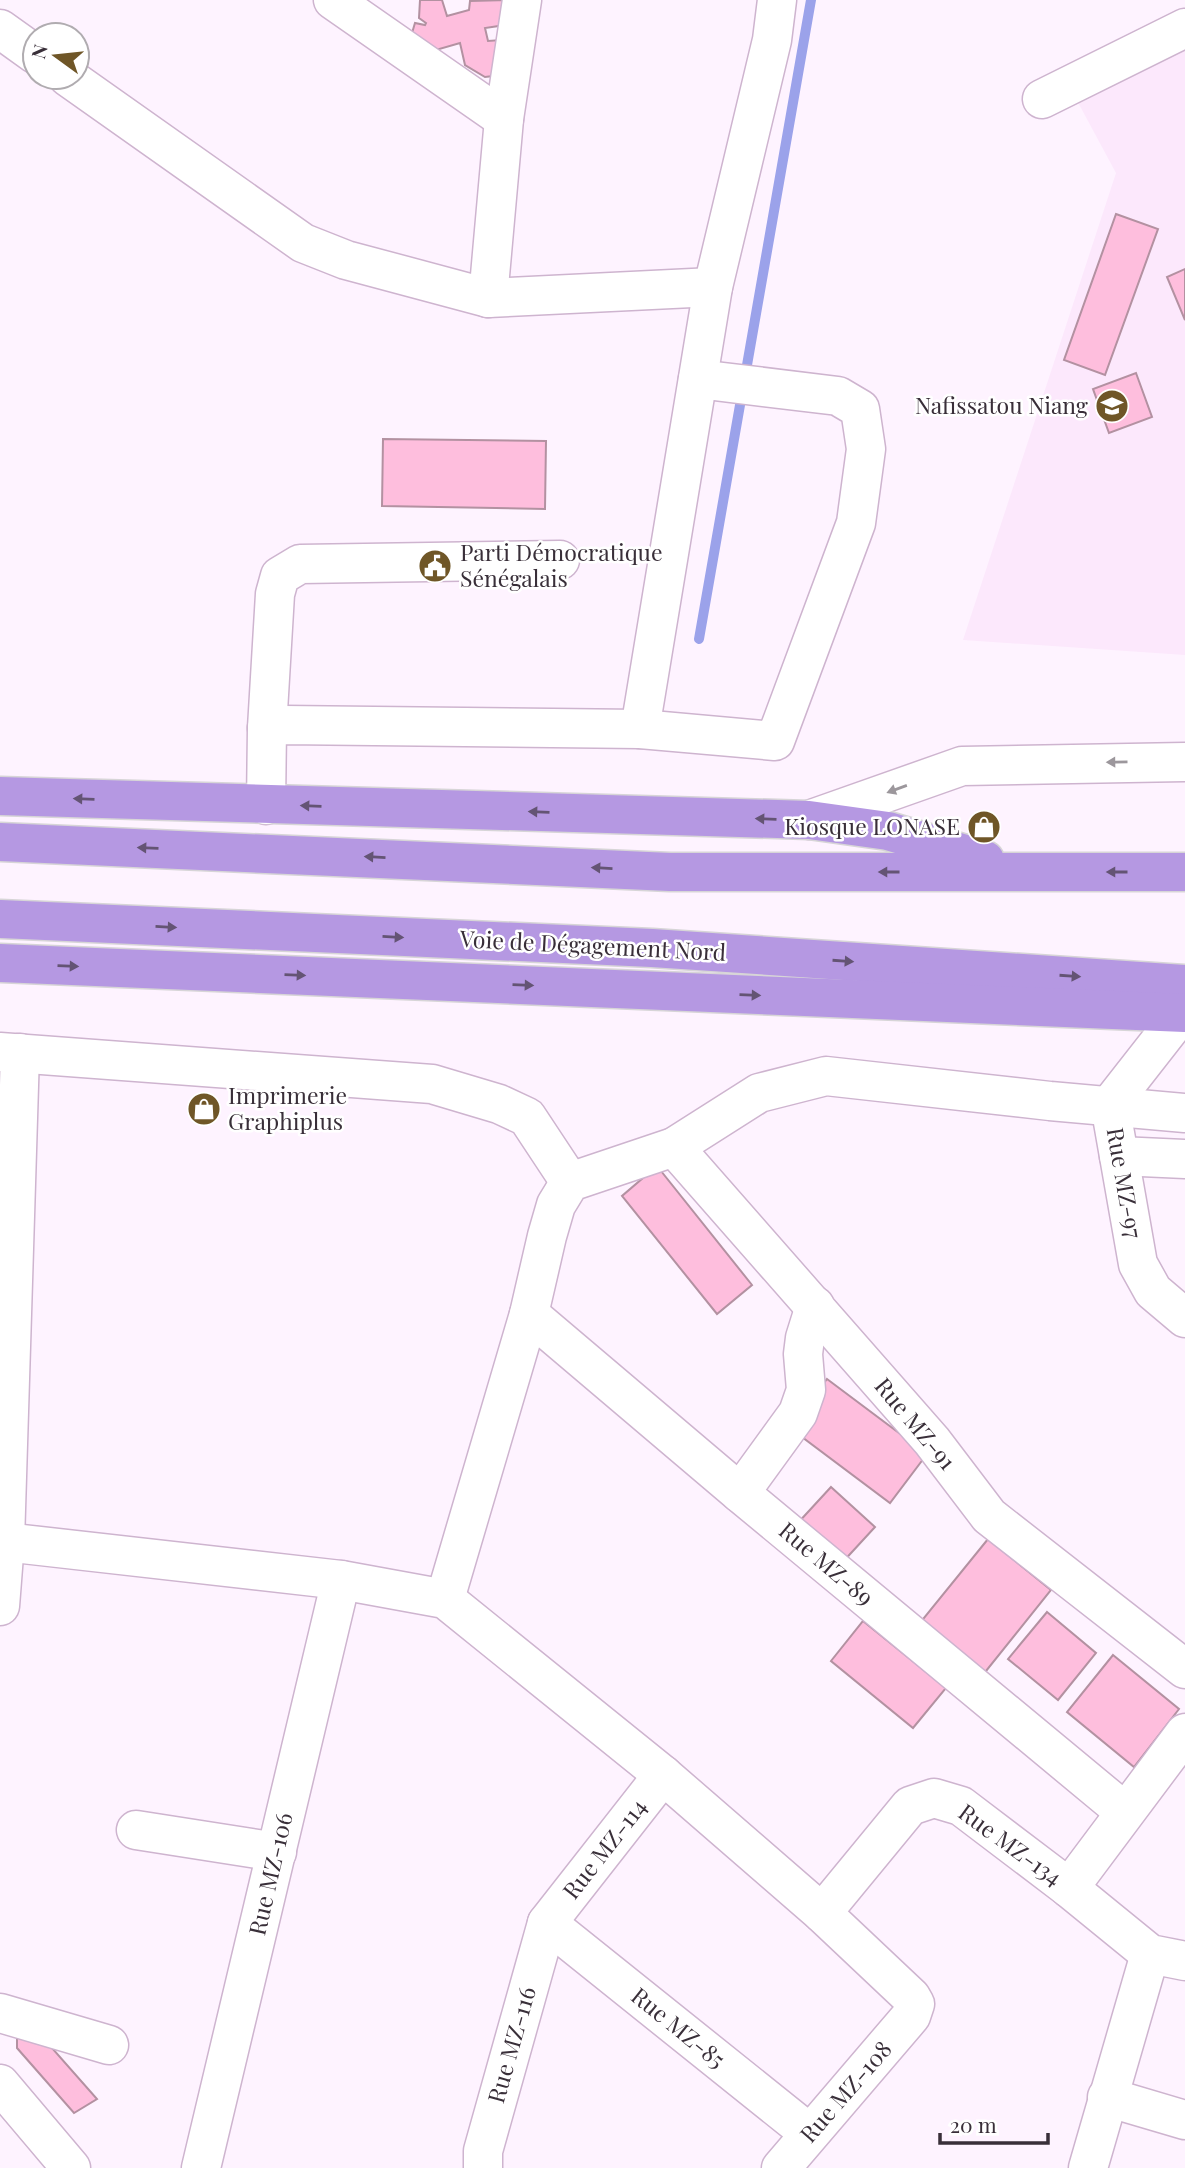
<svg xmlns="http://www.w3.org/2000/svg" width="1185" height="2168" font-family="'Playfair Display',serif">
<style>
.built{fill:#fce8fc}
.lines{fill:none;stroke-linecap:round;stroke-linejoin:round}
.stream{stroke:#9ba2ea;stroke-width:10}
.building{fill:#febedd;stroke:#b391a1;stroke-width:2}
.minor-casing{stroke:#ceb4cf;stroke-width:41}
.highway-casing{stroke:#d7d5d7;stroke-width:41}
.minor{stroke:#fff;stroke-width:38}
.highway{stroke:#b598e2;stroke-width:38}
.oneway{fill:#9c979c}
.oneway2{fill:#645474}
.labels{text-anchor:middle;stroke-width:5;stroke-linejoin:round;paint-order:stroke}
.poi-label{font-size:23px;fill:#392f39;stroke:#fff;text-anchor:end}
.street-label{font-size:23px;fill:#392f39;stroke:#fff}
</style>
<rect width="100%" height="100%" fill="#fef3ff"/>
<polygon class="built" points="1185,40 1185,655 963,640 1116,173 1074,95"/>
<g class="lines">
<polyline class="stream" points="699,639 811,0"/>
</g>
<g class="building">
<polygon points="420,0 442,0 447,16 469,10 470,1 508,0 505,25 485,28 488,41 501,40 493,76 485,77 465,65 460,43 436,50 412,33 415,23 425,25 426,23 419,18"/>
<polygon points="1116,214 1158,229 1105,375 1064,360"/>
<polygon points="1185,269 1185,320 1167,277"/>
<polygon points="1136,373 1152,417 1109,433 1093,389"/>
<polygon points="383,439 546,441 545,509 382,506"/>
<polygon points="657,1166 752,1285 717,1314 622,1196"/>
<polygon points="827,1379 927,1454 890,1503 790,1428"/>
<polygon points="831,1487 875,1527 840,1565 796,1525"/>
<polygon points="988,1539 1051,1590 982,1676 919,1624"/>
<polygon points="1047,1612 1096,1653 1058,1700 1008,1659"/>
<polygon points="863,1621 946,1688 913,1728 831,1661"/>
<polygon points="1113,1655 1179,1709 1134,1767 1067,1712"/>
<polygon points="17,2030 37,2031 97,2099 74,2113 17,2048"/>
</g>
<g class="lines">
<defs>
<g id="minor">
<polyline points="333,0 504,119"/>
<polyline points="0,29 35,54"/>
<polyline points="68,77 303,243 346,260 488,298 713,287"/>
<polyline points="1042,99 1185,28"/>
<polyline points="488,298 504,119 522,0"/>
<polyline points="267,728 284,725 640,729 775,741 856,523 866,449 860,409 838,396 698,379"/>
<polyline points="640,729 713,287 772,40 777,0"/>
<polyline points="266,805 267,728 275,594 280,576 300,564 560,560"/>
<polyline points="809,820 962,766 1185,762"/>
<polyline points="1182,1013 1110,1105 1138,1264 1153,1291 1185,1318"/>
<polyline points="0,1052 432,1084 499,1104 527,1117 570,1182"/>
<polyline points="674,1147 932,1441 989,1516 1185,1669"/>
<polyline points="1119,1156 1185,1159"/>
<polyline points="529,1314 740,1493 1125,1812"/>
<polyline points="740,1493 798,1413 806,1390 803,1354 805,1338 815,1306"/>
<polyline points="5,1542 341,1580 445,1599 663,1775 822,1913 911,1997 915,2004 911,2016 781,2168"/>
<polyline points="445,1599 529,1314 547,1236 556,1205 570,1182 674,1147 759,1093 826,1076 1050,1101 1185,1113"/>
<polyline points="0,1606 5,1542 20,1053"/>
<polyline points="136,1830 277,1852"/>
<polyline points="1069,1888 1185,1733"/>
<polyline points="822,1913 910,1806 934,1798 961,1806 1069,1888 1150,1954 1185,1961"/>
<polyline points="547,1923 809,2133"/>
<polyline points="0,2013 109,2045"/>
<polyline points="0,2084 71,2168"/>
<polyline points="1107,2097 1185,2120"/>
<polyline points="201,2168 341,1580"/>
<polyline points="483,2168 483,2151 547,1923 663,1775"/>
<polyline points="1088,2168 1150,1954"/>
</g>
<g id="highway">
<polyline points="0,796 809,820 888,831 985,860"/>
<polyline points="0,842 670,872 1185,872"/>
<polyline points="0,919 652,948 1185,984"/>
<polyline points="0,963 1185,1013"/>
</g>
</defs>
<use href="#minor" class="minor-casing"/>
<use href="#highway" class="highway-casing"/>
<use href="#minor" class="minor"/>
<use href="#highway" class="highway"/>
</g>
<defs><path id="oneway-solid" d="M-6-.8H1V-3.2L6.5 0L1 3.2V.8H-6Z" transform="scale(1.75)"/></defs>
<g class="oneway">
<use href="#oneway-solid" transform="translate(1117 762) rotate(179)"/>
<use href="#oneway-solid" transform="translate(897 789) rotate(160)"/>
</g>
<g class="oneway2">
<use href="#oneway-solid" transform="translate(84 799) rotate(-178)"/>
<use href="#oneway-solid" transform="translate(311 806) rotate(-178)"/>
<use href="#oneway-solid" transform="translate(539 812) rotate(-178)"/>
<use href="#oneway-solid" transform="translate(766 819) rotate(-178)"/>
<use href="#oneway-solid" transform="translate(148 848) rotate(-178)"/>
<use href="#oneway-solid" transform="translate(375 857) rotate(-177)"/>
<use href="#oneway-solid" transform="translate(602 868) rotate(-177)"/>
<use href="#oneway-solid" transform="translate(889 872) rotate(-180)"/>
<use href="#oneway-solid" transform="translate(1117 872) rotate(-180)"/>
<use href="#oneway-solid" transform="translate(166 927) rotate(3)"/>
<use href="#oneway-solid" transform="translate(393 937) rotate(3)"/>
<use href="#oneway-solid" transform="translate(843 961) rotate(4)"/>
<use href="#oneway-solid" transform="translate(68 966) rotate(2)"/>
<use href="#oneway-solid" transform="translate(295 975) rotate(2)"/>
<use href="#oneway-solid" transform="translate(1070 976) rotate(4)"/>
<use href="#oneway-solid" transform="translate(523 985) rotate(2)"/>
<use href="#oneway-solid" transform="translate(750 995) rotate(2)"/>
</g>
<defs>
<symbol id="school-disc" viewBox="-11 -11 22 22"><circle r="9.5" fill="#6f5627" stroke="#fff"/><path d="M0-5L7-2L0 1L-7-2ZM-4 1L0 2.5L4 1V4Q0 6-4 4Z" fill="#fff"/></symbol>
<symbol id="civic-disc" viewBox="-11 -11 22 22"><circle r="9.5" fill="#6f5627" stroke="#fff"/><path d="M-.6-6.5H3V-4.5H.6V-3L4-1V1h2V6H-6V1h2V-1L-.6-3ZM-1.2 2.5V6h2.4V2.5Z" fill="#fff"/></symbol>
<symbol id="shop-disc" viewBox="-11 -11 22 22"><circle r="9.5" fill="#6f5627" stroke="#fff"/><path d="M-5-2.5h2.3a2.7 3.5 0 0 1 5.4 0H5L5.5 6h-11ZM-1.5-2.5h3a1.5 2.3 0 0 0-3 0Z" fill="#fff"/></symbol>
</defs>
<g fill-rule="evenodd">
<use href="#school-disc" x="1093" y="387" width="38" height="38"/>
<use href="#civic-disc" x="416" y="547" width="38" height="38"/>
<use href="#shop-disc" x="965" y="808" width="38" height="38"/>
<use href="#shop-disc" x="185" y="1090" width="38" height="38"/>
</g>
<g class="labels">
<g class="poi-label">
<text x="1088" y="414">Nafissatou Niang</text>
<text x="460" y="561" text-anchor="start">Parti Démocratique<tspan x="460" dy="26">Sénégalais</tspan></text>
<text x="960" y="835">Kiosque LONASE</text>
<text x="228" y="1104" text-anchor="start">Imprimerie<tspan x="228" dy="26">Graphiplus</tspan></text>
</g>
<g class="street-label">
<text transform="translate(593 946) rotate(3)" y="8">Voie de Dégagement Nord</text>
<text transform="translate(1124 1183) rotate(80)" y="8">Rue MZ-97</text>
<text transform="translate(915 1424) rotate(50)" y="8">Rue MZ-91</text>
<text transform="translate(826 1564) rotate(40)" y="8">Rue MZ-89</text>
<text transform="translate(1010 1845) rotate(36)" y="8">Rue MZ-134</text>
<text transform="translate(605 1849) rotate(-52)" y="8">Rue MZ-114</text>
<text transform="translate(271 1874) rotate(-77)" y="8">Rue MZ-106</text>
<text transform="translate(678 2028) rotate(39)" y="8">Rue MZ-85</text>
<text transform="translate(512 2045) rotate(-74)" y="8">Rue MZ-116</text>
<text transform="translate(846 2092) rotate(-49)" y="8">Rue MZ-108</text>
</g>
</g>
<g transform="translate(56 56) rotate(285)"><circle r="33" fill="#ffffff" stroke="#b0acb0" stroke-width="2"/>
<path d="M0-5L12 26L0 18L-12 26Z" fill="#6f5627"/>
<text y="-10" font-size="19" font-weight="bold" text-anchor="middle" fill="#392f39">N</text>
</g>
<path d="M940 2133v10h108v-10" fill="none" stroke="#392f39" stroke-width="3.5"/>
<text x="950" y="2133" font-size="21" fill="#392f39" stroke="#ffffff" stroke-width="5" paint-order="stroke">20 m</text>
</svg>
